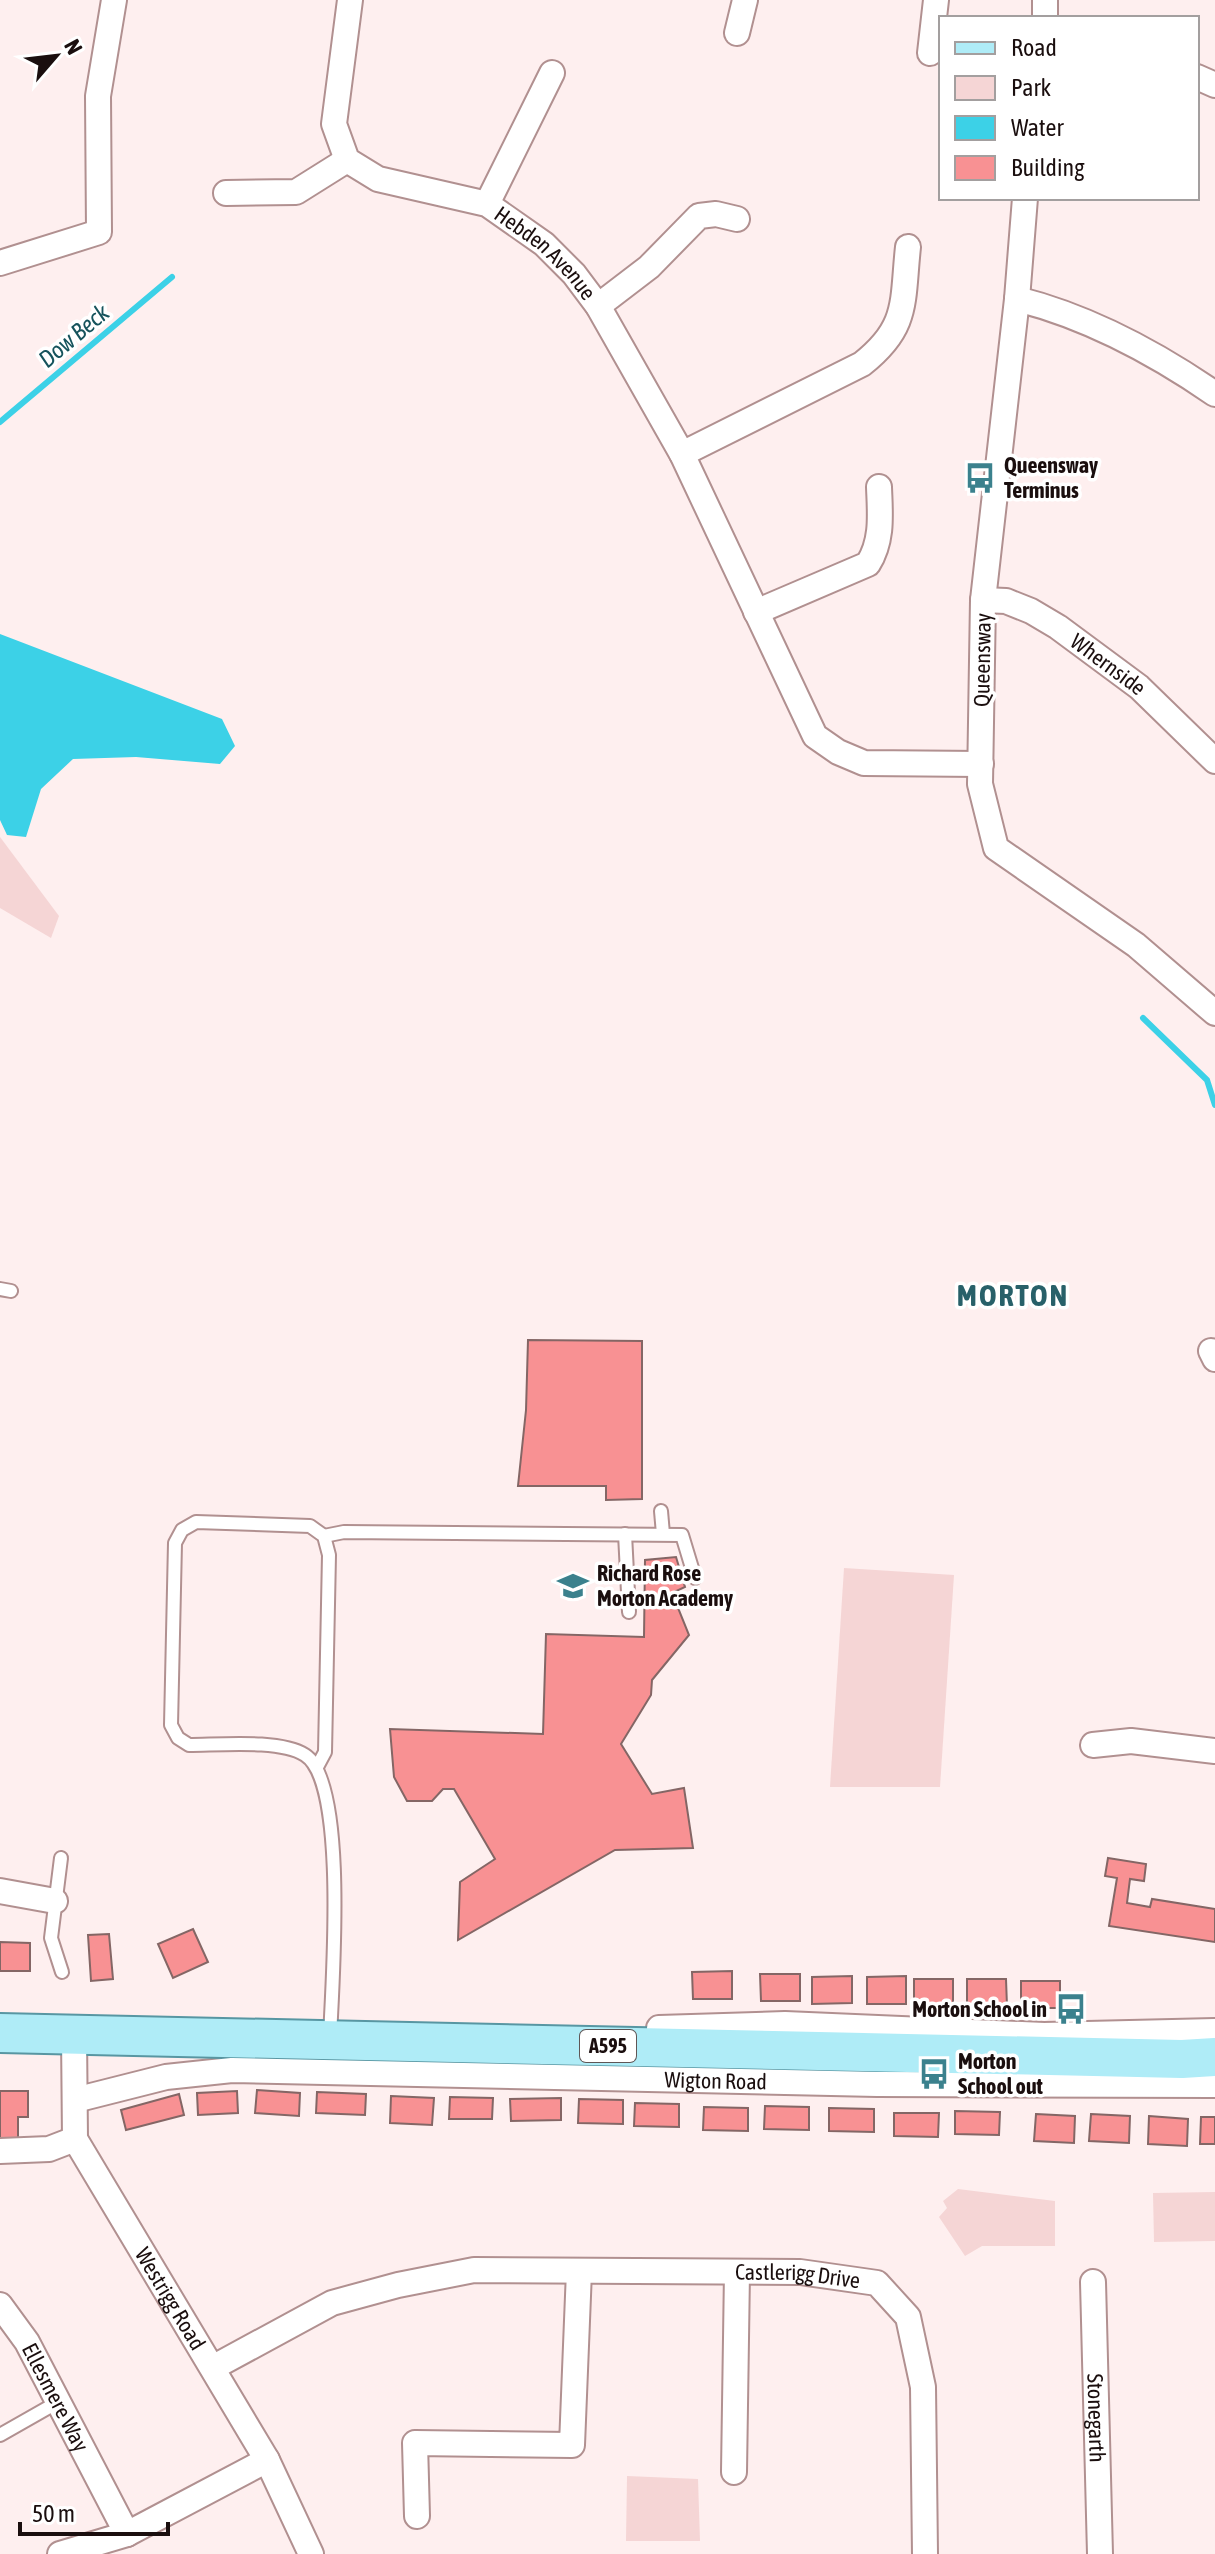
<svg xmlns="http://www.w3.org/2000/svg" width="1215" height="2554" font-family="'Asap Condensed',sans-serif">
<style>
.green{fill:#f5d5d5}
.water{fill:#3cd1e7}
.lines{fill:none;stroke-linecap:round;stroke-linejoin:round}
.stream{stroke:#3cd1e7;stroke-width:6}
.building{fill:#f89193;stroke:#846665;stroke-width:2}
.lane-casing{stroke:#b19090;stroke-width:16}
.street-casing{stroke:#b19090;stroke-width:28}
.primary-casing{stroke:#5896a2;stroke-width:42}
.lane{stroke:#fff;stroke-width:12}
.street{stroke:#fff;stroke-width:24}
.primary{stroke:#afecf7;stroke-width:38}
.labels{text-anchor:middle;stroke-width:7;stroke-linejoin:round;paint-order:stroke}
.shield{fill:#fff;stroke:#5f5656;stroke-width:2}
.shield-label{font-size:20px;font-weight:bold;fill:#1a0e0e}
.street-label{font-size:22px;fill:#1a0e0e;stroke:#fff}
.poi-label{font-size:22px;font-weight:bold;fill:#1a0e0e;stroke:#fff;text-anchor:start}
.water-label{font-size:24px;font-style:italic;fill:#16535c;stroke:#fff}
.district-label{font-size:30px;font-weight:bold;letter-spacing:2px;fill:#286069;stroke:#fff}
</style>
<rect width="100%" height="100%" fill="#feefef"/>
<g class="green">
<polygon points="0,837 59,916 51,938 0,908"/>
<polygon points="844,1568 954,1575 940,1787 830,1787"/>
<polygon points="958,2189 1055,2201 1055,2246 982,2246 965,2256 939,2217 947,2208 943,2201"/>
<polygon points="1215,2192 1215,2241 1154,2242 1153,2193"/>
<polygon points="627,2476 698,2479 700,2541 626,2541"/>
</g>
<polygon class="water" points="0,634 222,719 235,746 220,764 136,757 73,759 41,789 26,837 7,835 0,820"/>
<g class="lines">
<g class="stream">
<polyline points="0,422 172,277"/>
<polyline points="1143,1018 1207,1080 1215,1105"/>
</g>
</g>
<g class="building">
<polygon points="528,1340 642,1341 642,1499 606,1500 606,1486 518,1486 526,1410"/>
<polygon points="676,1557 685,1587 672,1593 689,1635 652,1680 651,1695 621,1744 652,1794 684,1788 693,1848 615,1850 458,1940 460,1882 495,1859 454,1789 443,1789 432,1801 407,1801 394,1777 390,1729 543,1734 546,1634 644,1637 645,1560"/>
<polygon points="1108,1858 1146,1864 1144,1881 1130,1879 1127,1903 1150,1907 1152,1899 1215,1909 1215,1942 1109,1926 1117,1878 1105,1876"/>
<polygon points="193,1929 208,1962 173,1978 158,1944"/>
<polygon points="109,1934 113,1979 91,1981 88,1935"/>
<polygon points="0,1942 30,1943 30,1971 0,1971"/>
<polygon points="732,1971 732,1999 693,1999 692,1972"/>
<polygon points="760,1974 800,1974 800,2001 761,2001"/>
<polygon points="852,1976 852,2003 812,2004 812,1977"/>
<polygon points="906,1976 906,2004 867,2004 867,1977"/>
<polygon points="914,1979 953,1979 953,2006 914,2007"/>
<polygon points="967,1979 1006,1979 1007,2006 967,2006"/>
<rect x="1021" y="1981" width="39" height="27"/>
<polygon points="257,2090 300,2093 299,2116 255,2113"/>
<polygon points="0,2091 28,2091 28,2117 18,2117 18,2138 0,2138"/>
<polygon points="237,2091 238,2113 198,2115 197,2093"/>
<polygon points="317,2092 366,2094 365,2115 316,2113"/>
<polygon points="179,2094 184,2115 126,2130 121,2110"/>
<polygon points="391,2096 434,2098 432,2125 390,2123"/>
<polygon points="450,2097 493,2098 492,2119 449,2119"/>
<polygon points="561,2098 561,2120 511,2121 510,2099"/>
<polygon points="579,2099 623,2100 623,2124 578,2123"/>
<polygon points="635,2103 679,2104 679,2127 634,2126"/>
<polygon points="765,2106 809,2107 809,2130 764,2129"/>
<polygon points="704,2107 748,2108 748,2131 703,2130"/>
<polygon points="829,2108 874,2109 874,2132 829,2131"/>
<polygon points="955,2111 1000,2112 999,2135 955,2134"/>
<polygon points="894,2113 939,2113 938,2137 894,2136"/>
<polygon points="1036,2114 1075,2116 1074,2143 1034,2141"/>
<polygon points="1091,2114 1130,2116 1129,2143 1089,2141"/>
<polygon points="1149,2116 1188,2119 1187,2146 1148,2144"/>
<polygon points="1201,2117 1215,2117 1215,2144 1200,2144"/>
</g>
<g class="lines">
<defs>
<g id="lane">
<polyline points="0,1289 11,1291"/>
<polyline points="661,1511 663,1534"/>
<polyline points="625,1534 629,1612"/>
<polyline points="324,1536 344,1532 682,1535 695,1578"/>
<path d="M 317,1767 L 325,1752 L 329,1555 L 324,1536 L 310,1526 L 196,1522 L 182,1530 L 175,1543 L 171,1725 L 178,1738 L 189,1745 C 219,1745 280,1739 305,1755 C 348,1782 332,1987 330,2037"/>
<polyline points="61,1858 51,1938 62,1972"/>
<polyline points="0,2435 58,2402"/>
</g>
<g id="street">
<path id="s1" d="M 350,0 L 334,124 L 347,160 L 378,179 L 487,204 L 544,244 L 574,274 L 598,306 L 682,454 L 815,736 L 838,752 L 864,763 L 981,764"/>
<polyline points="1045,18 1045,0"/>
<polyline points="737,33 745,0"/>
<polyline points="930,53 936,0"/>
<polyline points="1197,77 1215,85"/>
<polyline points="226,193 296,192 347,160"/>
<polyline points="1025,198 1017,299 983,600 980,784 996,848 1136,945 1215,1013"/>
<polyline points="487,204 552,73"/>
<polyline points="0,263 99,232 98,96 114,0"/>
<path d="M 1017,299 C 1089,317 1154,352 1215,394"/>
<polyline points="598,306 649,267 699,216 716,214 737,219"/>
<path d="M 682,454 L 862,364 C 909,327 902,302 908,247"/>
<path id="s2" d="M 983,600 L 1006,601 L 1031,611 L 1058,627 L 1139,687 L 1215,761"/>
<path d="M 756,612 L 868,564 C 883,540 880,514 879,487"/>
<polyline points="1211,1351 1215,1359"/>
<polyline points="1093,1745 1131,1741 1215,1751"/>
<polyline points="0,1891 55,1901"/>
<path id="s3" d="M 74,2035 L 75,2139 L 267,2460 L 311,2554"/>
<polyline points="660,2047 659,2028 785,2024 1044,2035 1215,2031"/>
<path id="s4" d="M 75,2100 L 166,2077 L 232,2070 L 877,2084 L 1215,2085"/>
<polyline points="0,2151 49,2149 75,2139"/>
<path id="s5" d="M 1093,2282 L 1100,2554"/>
<path id="s6" d="M 0,2305 L 27,2342 L 127,2534"/>
<path id="s7" d="M 214,2367 L 332,2303 L 398,2285 L 474,2270 L 800,2272 L 877,2283 L 908,2317 L 923,2387 L 925,2554"/>
<polyline points="734,2472 737,2272"/>
<polyline points="417,2516 415,2443 572,2445 579,2271"/>
<polyline points="60,2554 127,2534 267,2460"/>
</g>
<polyline id="primary" points="0,2033 1182,2059 1215,2057"/>
</defs>
<use href="#lane" class="lane-casing"/>
<use href="#street" class="street-casing"/>
<use href="#primary" class="primary-casing"/>
<use href="#lane" class="lane"/>
<use href="#street" class="street"/>
<use href="#primary" class="primary"/>
</g>
<defs>
<symbol id="bus-bare" viewBox="-9 -9 18 18"><path d="M-5-6H5V4H4V6H2V4H-2V6H-4V4H-5ZM-3.5-4V0h7V-4ZM-3.5 1.2v1.5H-2V1.2ZM2 1.2v1.5H3.5V1.2Z" fill="#3b818d" stroke="#fff" stroke-width="2.5" paint-order="stroke"/></symbol>
<symbol id="school-bare" viewBox="-9 -9 18 18"><path d="M0-5L7-2L0 1L-7-2ZM-4 1L0 2.5L4 1V4Q0 6-4 4Z" fill="#3b818d" stroke="#fff" stroke-width="2.5" paint-order="stroke"/></symbol>
</defs>
<g fill-rule="evenodd">
<use href="#bus-bare" x="958" y="456" width="44" height="44"/>
<use href="#school-bare" x="551" y="1564" width="44" height="44"/>
<use href="#bus-bare" x="1049" y="1987" width="44" height="44"/>
<use href="#bus-bare" x="912" y="2052" width="44" height="44"/>
</g>
<g class="labels">
<rect class="shield" x="580" y="2030" width="56" height="32" rx="6"/>
<g class="shield-label">
<text x="608" y="2053">A595</text>
</g>
<g class="street-label">
<text dy="8" stroke="none"><textPath href="#s1" startOffset="388">Hebden Avenue</textPath></text>
<text transform="translate(982 660) rotate(-89)" y="8">Queensway</text>
<text dy="8" stroke="none"><textPath href="#s2" startOffset="144">Whernside</textPath></text>
<text dy="8" stroke="none"><textPath href="#s4" startOffset="644">Wigton Road</textPath></text>
<text dy="8" stroke="none"><textPath href="#s7" startOffset="604">Castlerigg Drive</textPath></text>
<text dy="8" stroke="none"><textPath href="#s3" startOffset="290">Westrigg Road</textPath></text>
<text dy="8" stroke="none"><textPath href="#s6" startOffset="108">Ellesmere Way</textPath></text>
<text dy="8" stroke="none"><textPath href="#s5" startOffset="136">Stonegarth</textPath></text>
</g>
<g class="poi-label">
<text x="1004" y="473">Queensway<tspan x="1004" dy="25">Terminus</tspan></text>
<text x="597" y="1581">Richard Rose<tspan x="597" dy="25">Morton Academy</tspan></text>
<text x="1047" y="2017" text-anchor="end">Morton School in</text>
<text x="958" y="2069">Morton<tspan x="958" dy="25">School out</tspan></text>
</g>
<g class="water-label">
<text transform="translate(74 336) rotate(-40)" y="8">Dow Beck</text>
</g>
<g class="district-label">
<text x="1013" y="1306">MORTON</text>
</g>
</g>
<rect x="939" y="16" width="260" height="184" fill="#ffffff" stroke="#a39f9f" stroke-width="2"/>
<rect x="955" y="42" width="40" height="12" fill="#afecf7" stroke="#a39f9f" stroke-width="2"/>
<text x="1011" y="56" font-size="24" fill="#1a0e0e">Road</text>
<rect x="955" y="76" width="40" height="24" fill="#f5d5d5" stroke="#a39f9f" stroke-width="2"/>
<text x="1011" y="96" font-size="24" fill="#1a0e0e">Park</text>
<rect x="955" y="116" width="40" height="24" fill="#3cd1e7" stroke="#a39f9f" stroke-width="2"/>
<text x="1011" y="136" font-size="24" fill="#1a0e0e">Water</text>
<rect x="955" y="156" width="40" height="24" fill="#f89193" stroke="#a39f9f" stroke-width="2"/>
<text x="1011" y="176" font-size="24" fill="#1a0e0e">Building</text>
<g transform="translate(56 56) rotate(62)" stroke="#ffffff" stroke-width="6" paint-order="stroke">
<path d="M0-6L14 30L0 20L-14 30Z" fill="#1a0e0e"/>
<text y="-12" font-size="22" font-weight="bold" text-anchor="middle" fill="#1a0e0e">N</text>
</g>
<path d="M20 2522v12h148v-12" fill="none" stroke="#1a0e0e" stroke-width="4"/>
<text x="32" y="2522" font-size="24" fill="#1a0e0e" stroke="#ffffff" stroke-width="6" paint-order="stroke">50 m</text>
</svg>
